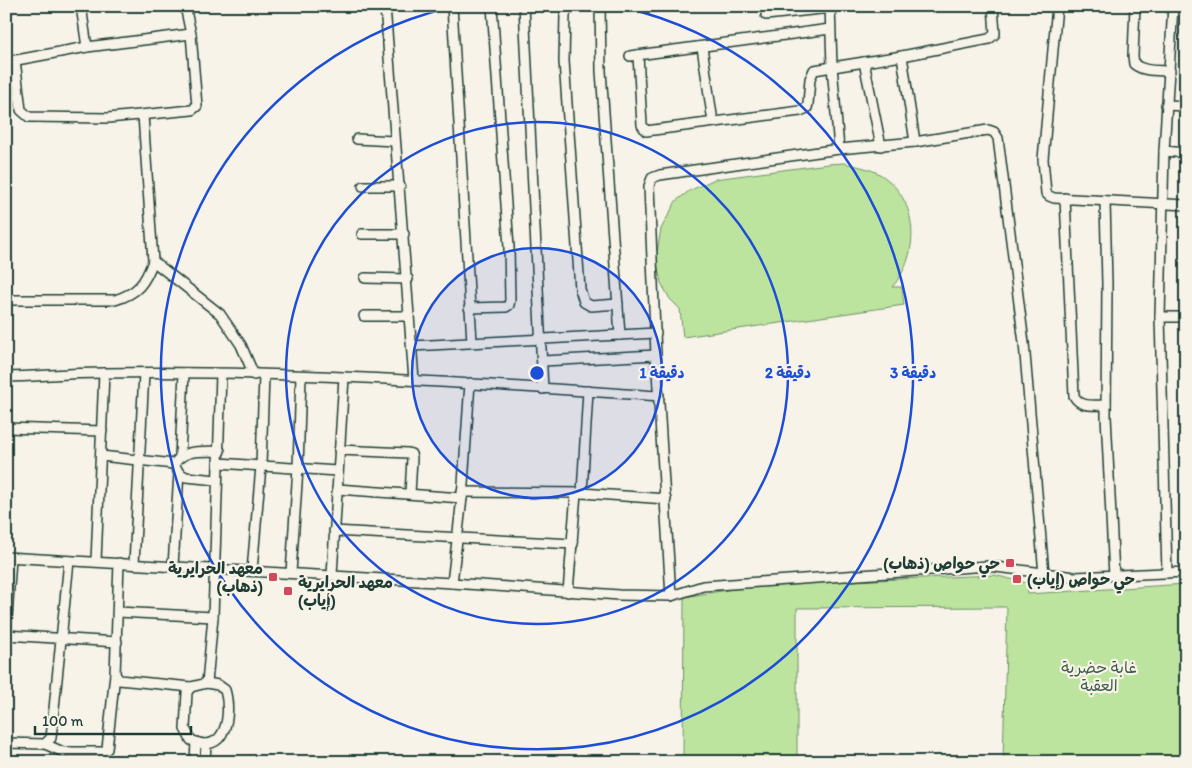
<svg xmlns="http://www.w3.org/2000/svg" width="1192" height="768" font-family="Itim,'Playpen Sans Arabic',sans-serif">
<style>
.green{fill:#bde49e;stroke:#6e9069}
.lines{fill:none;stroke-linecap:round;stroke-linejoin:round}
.minor-casing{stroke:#1f3d34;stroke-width:12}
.minor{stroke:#f7f3e8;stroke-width:9}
.ring{fill:none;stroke:#1d4ed8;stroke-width:2.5}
.poi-dot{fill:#d1495b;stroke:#f7f3e8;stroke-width:2}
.labels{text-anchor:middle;stroke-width:4.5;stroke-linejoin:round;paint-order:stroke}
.poi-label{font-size:16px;font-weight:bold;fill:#1f3d34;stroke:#f7f3e8;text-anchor:end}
.park-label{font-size:16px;fill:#3f5e49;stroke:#f7f3e8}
.centre{fill:#1d4ed8;stroke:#f7f3e8;stroke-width:2.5}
.ring-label{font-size:15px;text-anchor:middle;font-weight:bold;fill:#1d4ed8;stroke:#f7f3e8;stroke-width:4.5;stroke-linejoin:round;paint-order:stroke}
</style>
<rect width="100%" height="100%" fill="#f7f3e8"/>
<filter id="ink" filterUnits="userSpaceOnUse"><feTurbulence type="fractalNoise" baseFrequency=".02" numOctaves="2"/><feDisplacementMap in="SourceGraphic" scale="10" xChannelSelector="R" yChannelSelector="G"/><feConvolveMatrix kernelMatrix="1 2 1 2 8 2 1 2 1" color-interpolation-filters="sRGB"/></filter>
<g filter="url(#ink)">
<g class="green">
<path d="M 844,163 C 856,166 870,168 881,175 C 919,199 921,255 892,287 L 902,287 L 904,305 L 683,337 L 680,309 L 670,299 L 661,283 L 656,258 L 661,229 L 676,201 L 689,191 L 715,179 L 828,164 Z"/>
<polygon points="994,575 1027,583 1028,594 1186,584 1186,762 1003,762 1007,607 797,608 797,762 683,762 684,597 758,585"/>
</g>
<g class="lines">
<defs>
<g id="minor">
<polyline points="81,6 87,47"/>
<path d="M 385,6 C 394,131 405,255 414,380"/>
<polyline points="452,6 472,342"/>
<polyline points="524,6 543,389"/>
<polyline points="570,6 565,14 564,61 580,289 584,302 591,306 618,304"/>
<polyline points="600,6 601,71 620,335"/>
<polyline points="830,6 832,66 839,149"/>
<polyline points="1057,6 1043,159 1046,193 1049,196 1054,198 1186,205"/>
<path d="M 1135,6 L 1133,56 L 1134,64 C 1144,72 1157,70 1170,71"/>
<polyline points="766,15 830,8"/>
<polyline points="702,47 713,122"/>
<polyline points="638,55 642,125 646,131 800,111 807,108 808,104 810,79 814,70 902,56 989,39 995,34 993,6"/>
<polyline points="630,56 830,29"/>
<polyline points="902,56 915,142"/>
<polyline points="15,60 21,110 29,117 108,118 192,110 197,106 191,34 185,6"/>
<polyline points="6,62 87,47 191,34"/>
<polyline points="864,62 881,146"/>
<polyline points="1166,105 1186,106"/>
<polyline points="357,139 394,141"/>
<polyline points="1164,151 1186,153"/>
<polyline points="363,186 400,186"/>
<path d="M 1065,198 L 1074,396 C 1081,408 1093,405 1106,405"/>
<polyline points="1105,201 1107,284 1106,416 1114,576"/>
<polyline points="362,234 404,234"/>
<polyline points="153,261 220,314 241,345 254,375"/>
<polyline points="365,278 408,279"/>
<path d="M 6,300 L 115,300 C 138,293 145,283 153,261 L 143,115"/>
<polyline points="469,308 506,307 509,305 510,300 509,247 492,6"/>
<polyline points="364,316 409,316"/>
<polyline points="1160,317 1186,317"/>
<polyline points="412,346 656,333"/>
<polyline points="543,361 656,355"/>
<path d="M 6,377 C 39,376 72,373 104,373 C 289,370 475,384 659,396"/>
<polyline points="6,428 102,431"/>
<polyline points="339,450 408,453 411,454 412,458 410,494"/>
<polyline points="101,456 174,464"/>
<polyline points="180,456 184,373"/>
<polyline points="219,463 337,471"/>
<path d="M 217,480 L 186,477 L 179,473 L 174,464 C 185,448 202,452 220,451"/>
<polyline points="337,489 462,498"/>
<polyline points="462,492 582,493 666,499"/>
<polyline points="582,493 588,391"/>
<polyline points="334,531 573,544"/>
<polyline points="6,557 452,583 619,595 671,596 703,586 988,566 1075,577 1186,572"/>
<polyline points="96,561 104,373"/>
<polyline points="119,563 115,674 119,680 191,687"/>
<polyline points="134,564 144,373"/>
<polyline points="173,566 179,473"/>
<polyline points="252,571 261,466 264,375"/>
<polyline points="291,573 298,468 301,376"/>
<polyline points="1167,573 1160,317 1164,151 1173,6"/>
<polyline points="332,575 344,377"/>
<polyline points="452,583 462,498 470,383"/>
<polyline points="568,592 576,493"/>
<polyline points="671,596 656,355 649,186 652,178 660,175 839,149 915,142 988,130 994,132 998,138 1024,343 1044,574"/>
<polyline points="118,612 213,617"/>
<polyline points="6,632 11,558"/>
<polyline points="6,635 117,642"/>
<polyline points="207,683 213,617 221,374"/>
<path d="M 207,683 L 218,685 L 225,690 C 232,714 226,757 191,740 L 185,729 L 187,692 L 191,687 Z"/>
<polyline points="6,743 45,744 51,738 69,561"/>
<polyline points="45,744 63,752 103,752 107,749 115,674"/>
<polyline points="195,762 196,742"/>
<polyline points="205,762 206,744"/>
</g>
</defs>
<use href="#minor" class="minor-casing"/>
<use href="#minor" class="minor"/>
</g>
</g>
<circle cx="537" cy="373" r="125" fill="#1d4ed8" fill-opacity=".12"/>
<g class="ring">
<circle cx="537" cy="373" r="125"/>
<circle cx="537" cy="373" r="251"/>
<path d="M622 7A376 376 0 1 1 452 7"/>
</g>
<g class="poi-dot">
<rect x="1005" y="558" width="10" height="10" rx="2.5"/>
<rect x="268" y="572" width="10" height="10" rx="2.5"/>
<rect x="1012" y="574" width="10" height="10" rx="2.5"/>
<rect x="283" y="586" width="10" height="10" rx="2.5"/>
</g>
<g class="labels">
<g class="poi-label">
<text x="1000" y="569">حي حواص (ذهاب)</text>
<text x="263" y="574">معهد الحرايرية<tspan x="263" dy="18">(ذهاب)</tspan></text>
<text x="1027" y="585" text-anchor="start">حي حواص (إياب)</text>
<text x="298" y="588" text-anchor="start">معهد الحرايرية<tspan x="298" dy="18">(إياب)</tspan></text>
</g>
<g class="park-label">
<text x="1099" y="673">غابة حضرية<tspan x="1099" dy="18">العقبة</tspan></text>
</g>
</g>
<circle cx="537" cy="373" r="8" class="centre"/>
<g class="ring-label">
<text x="662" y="378">1 دقيقة</text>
<text x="788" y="378">2 دقيقة</text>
<text x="913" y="378">3 دقيقة</text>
</g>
<rect width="1192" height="768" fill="none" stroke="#f7f3e8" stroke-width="25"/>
<rect x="12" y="12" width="1167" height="743" fill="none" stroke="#1f3d34" stroke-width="2" filter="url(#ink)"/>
<path d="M35 726v8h156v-8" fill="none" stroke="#1f3d34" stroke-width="2.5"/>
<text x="42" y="726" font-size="15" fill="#1f3d34" stroke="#f7f3e8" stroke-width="4" paint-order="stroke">100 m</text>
</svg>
